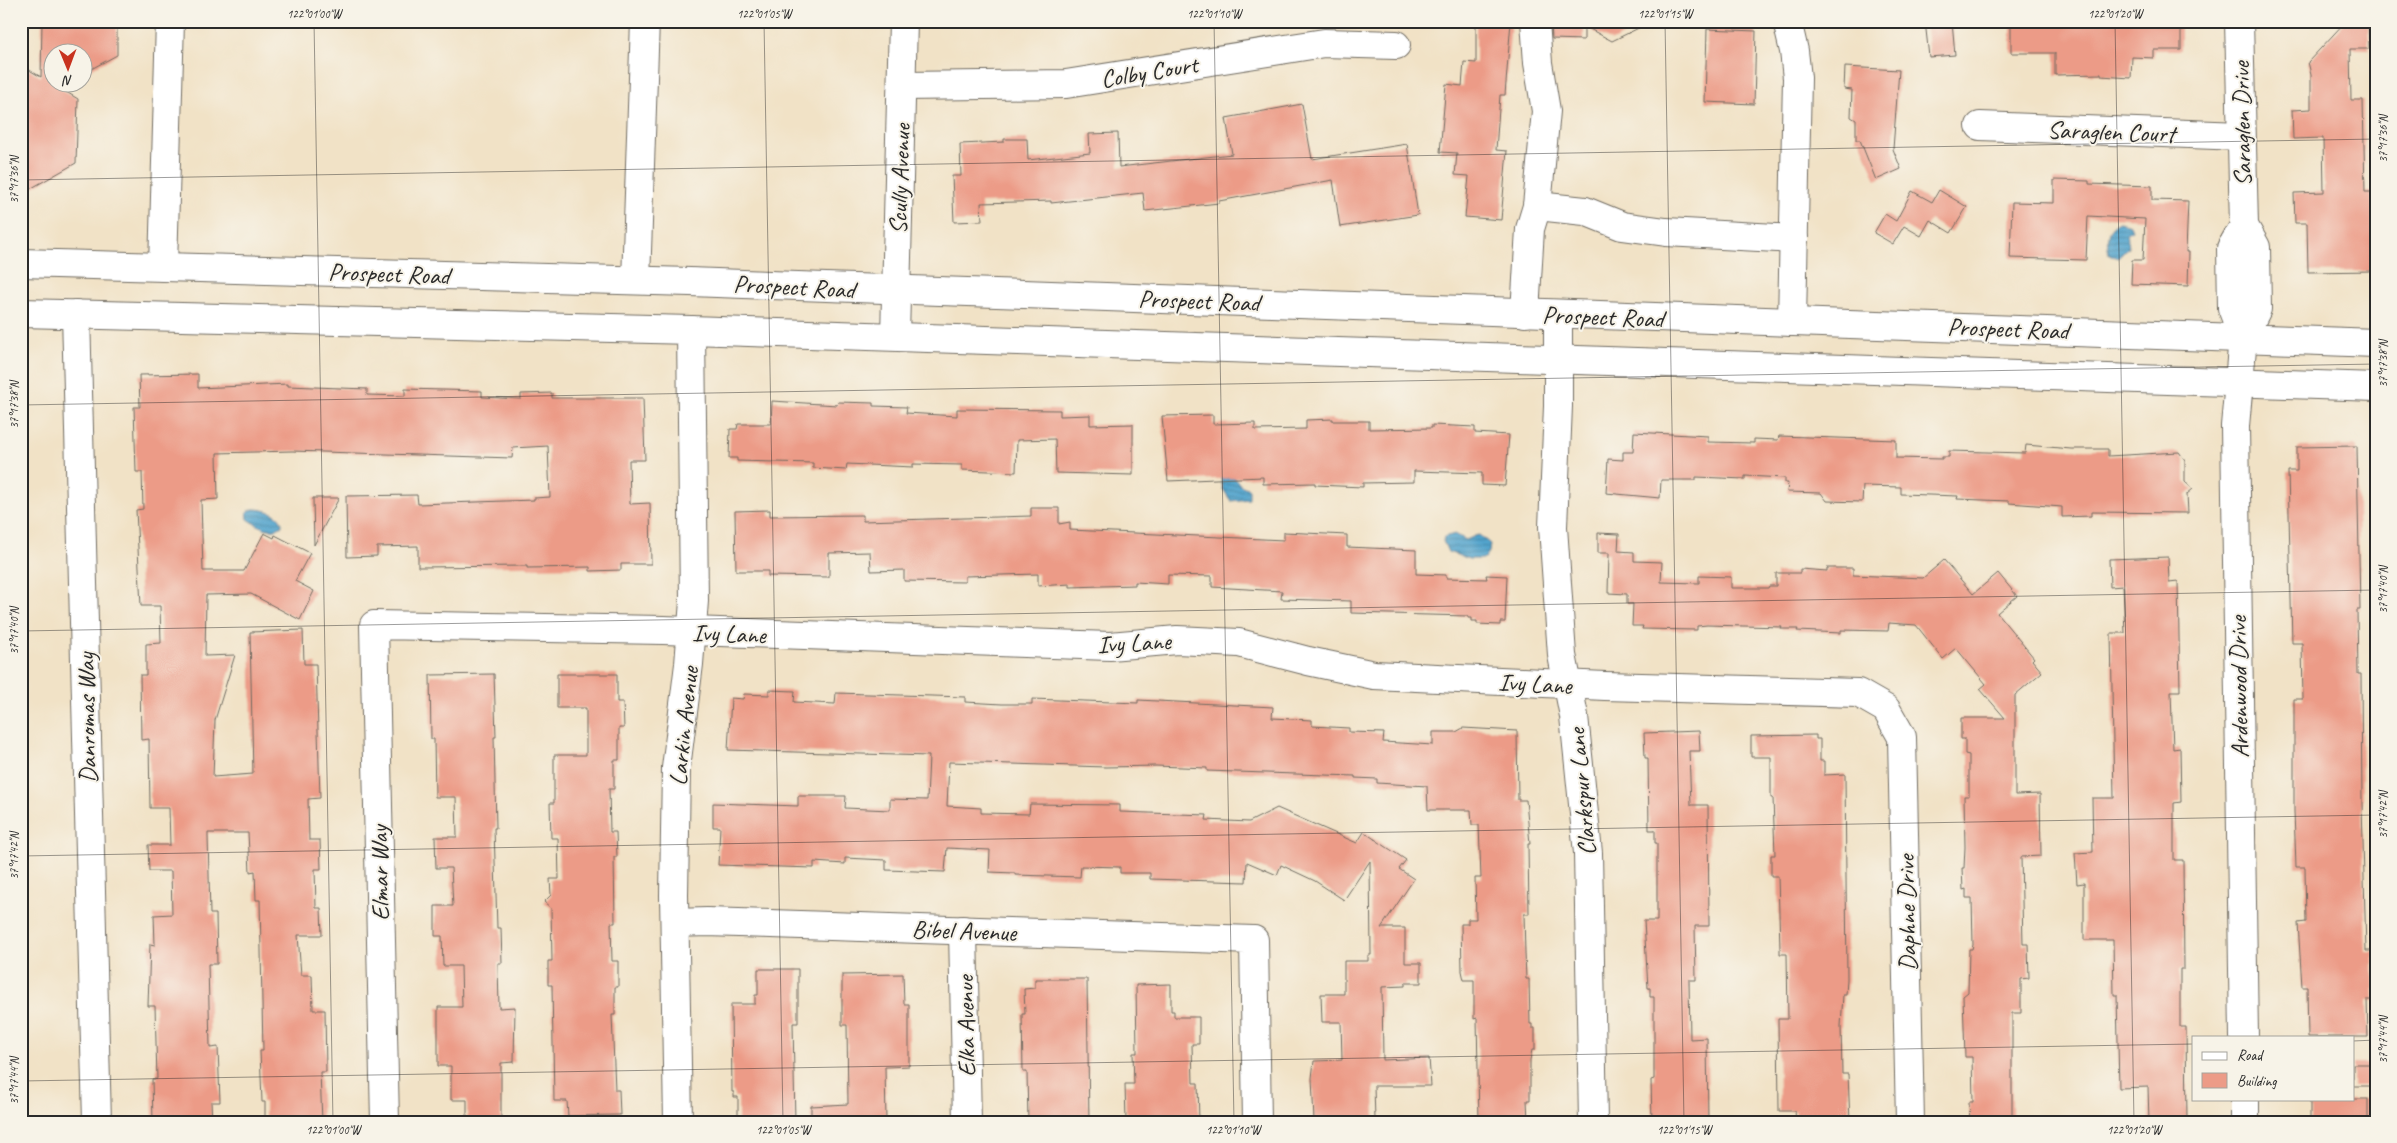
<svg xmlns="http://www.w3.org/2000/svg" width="2397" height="1143" font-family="Caveat,sans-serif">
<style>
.water{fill:url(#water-rules);stroke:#3e687c}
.building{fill:#ec9b87}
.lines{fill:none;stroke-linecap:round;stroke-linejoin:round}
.minor-casing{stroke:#706b61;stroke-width:30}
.major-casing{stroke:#706b61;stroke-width:30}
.minor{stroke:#fff;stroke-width:28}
.major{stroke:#fff;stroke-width:28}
.ticks{fill:none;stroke:#2b2b2b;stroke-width:1;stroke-opacity:0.45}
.labels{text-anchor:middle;stroke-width:4;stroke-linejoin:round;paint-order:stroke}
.street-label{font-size:25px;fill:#2b2b2b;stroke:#f7f3e8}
.neatline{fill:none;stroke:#2b2b2b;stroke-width:2}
.ticks-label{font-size:12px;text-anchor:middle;fill:#2b2b2b}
</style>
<defs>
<pattern id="water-rules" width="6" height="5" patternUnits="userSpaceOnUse" patternTransform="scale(1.25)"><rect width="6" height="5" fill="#52a4cd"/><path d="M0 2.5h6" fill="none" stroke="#4486a7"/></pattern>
</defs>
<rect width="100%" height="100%" fill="#f7f3e8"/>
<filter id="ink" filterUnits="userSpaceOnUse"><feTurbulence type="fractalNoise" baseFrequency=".02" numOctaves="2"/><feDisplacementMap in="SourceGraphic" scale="10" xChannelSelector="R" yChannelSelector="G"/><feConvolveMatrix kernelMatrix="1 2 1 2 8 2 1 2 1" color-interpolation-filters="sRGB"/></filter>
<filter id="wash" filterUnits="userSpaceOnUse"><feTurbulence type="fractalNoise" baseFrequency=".0096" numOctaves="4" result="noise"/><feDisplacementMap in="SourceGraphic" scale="20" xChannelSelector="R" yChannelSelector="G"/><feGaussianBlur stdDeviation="1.12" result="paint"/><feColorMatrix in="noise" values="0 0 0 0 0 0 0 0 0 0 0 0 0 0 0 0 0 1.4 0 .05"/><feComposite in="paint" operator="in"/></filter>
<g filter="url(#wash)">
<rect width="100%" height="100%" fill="#f1e2c6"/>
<g class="water">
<path d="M 2119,222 L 2130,225 L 2132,230 L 2126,233 L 2128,248 L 2118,258 L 2109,254 C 2107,243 2105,227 2119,222 Z"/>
<polygon points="1233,475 1240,485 1249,489 1249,499 1231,501 1223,489 1221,479 1223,476"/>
<path d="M 253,509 C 263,509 283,513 282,526 C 270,534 259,526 248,519 L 247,512 Z"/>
<polygon points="1455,534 1466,540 1475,536 1479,535 1490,544 1489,552 1485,559 1469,559 1448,552 1443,541 1444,537"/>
</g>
<g id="blocks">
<g class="building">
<polygon points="42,21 117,21 117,55 82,74 82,52 52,52 52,82 66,82 58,87 78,99 76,163 21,194 21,65 41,77"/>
<polygon points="1476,21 1511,21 1505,95 1500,95 1496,150 1507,151 1501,220 1465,217 1469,176 1455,175 1457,153 1440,152 1446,84 1462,86 1464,62 1476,63"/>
<polygon points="1551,21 1653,21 1612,41 1584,26 1584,40 1552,39"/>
<polygon points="1925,21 1952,21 1955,55 1929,57"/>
<polygon points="2011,21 2181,21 2181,50 2154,50 2154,58 2132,57 2131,78 2101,76 2101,74 2055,75 2055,53 2011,53"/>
<polygon points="2346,21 2368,21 2369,49 2350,49 2351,100 2363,100 2365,192 2372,192 2374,271 2308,272 2307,223 2295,223 2294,193 2324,192 2323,138 2293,139 2292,110 2311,109 2311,74 2308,62"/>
<polygon points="1707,29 1756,31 1754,104 1705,102"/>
<polygon points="1845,67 1899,70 1893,149 1901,169 1876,180 1860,140 1856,140 1856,120 1851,117 1852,90 1844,89"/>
<polygon points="1302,104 1312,159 1407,144 1418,215 1340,227 1333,180 1219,201 1219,203 1145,211 1143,193 1051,203 1051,201 981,203 982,221 954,222 952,176 961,176 960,144 1004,142 1004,139 1027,139 1028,160 1090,153 1089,134 1118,133 1119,167 1232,154 1226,118"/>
<polygon points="2054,180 2089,181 2089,184 2152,186 2152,200 2188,201 2186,252 2189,252 2188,286 2131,284 2132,260 2143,260 2145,219 2088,216 2086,260 2010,258 2012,202 2054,203"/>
<polygon points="1939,190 1967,207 1951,233 1930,220 1921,236 1904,226 1893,244 1874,233 1885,214 1896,221 1912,191 1932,202"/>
<polygon points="198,374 198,388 288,384 288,386 367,389 367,395 405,396 405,389 482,391 482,397 521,399 521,394 552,393 552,398 643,398 645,460 629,460 630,504 650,503 651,564 621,564 621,570 590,571 590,567 527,568 527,566 418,567 418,546 377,547 377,556 347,557 346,496 417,495 418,504 534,500 534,498 550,497 548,446 513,448 512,458 292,451 217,453 218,499 201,500 203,571 244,571 264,533 274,538 275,535 310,553 295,581 314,591 300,620 251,594 206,595 205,656 235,655 215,720 213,777 253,774 250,632 303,630 304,664 316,664 320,798 308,799 309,840 320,840 321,869 315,869 316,908 321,908 322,935 298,935 301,975 312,975 313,1010 325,1010 326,1072 320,1072 322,1122 265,1122 265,1102 262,1102 260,1051 263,1051 260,900 256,900 255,871 250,872 248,833 208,833 208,837 210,914 216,914 217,964 208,964 210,1048 218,1047 220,1102 211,1102 212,1122 153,1122 152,1079 157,1079 155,1006 148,1006 150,944 155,945 154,915 172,914 171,871 149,871 148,845 170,845 169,808 150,808 149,739 141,740 140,675 146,675 146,644 161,643 160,606 141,606 136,510 143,509 142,472 136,472 134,407 140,407 139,375"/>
<polygon points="772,401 837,405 838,402 873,403 873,406 907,407 906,413 957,416 957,409 1060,410 1060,416 1090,415 1090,425 1133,424 1133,475 1056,473 1055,439 1017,440 1016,472 962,470 962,465 913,464 913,467 847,464 846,470 813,468 813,463 737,461 737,458 729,458 730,429 737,429 738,424 771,424"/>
<polygon points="1213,415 1213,424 1255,423 1255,430 1306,429 1306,420 1333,419 1333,421 1369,421 1369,429 1432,428 1432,425 1475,427 1475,433 1509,435 1505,486 1482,485 1482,473 1414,471 1414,482 1363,483 1363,487 1315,485 1315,483 1263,484 1263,477 1168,481 1162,416"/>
<polygon points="1634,432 1708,436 1708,442 1754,443 1754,439 1778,440 1779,436 1896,440 1896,458 1942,459 1942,457 1949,457 1949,451 2025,453 2026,445 2071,449 2108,449 2108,456 2179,452 2185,460 2185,482 2193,489 2187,494 2188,513 2091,512 2091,516 2062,517 2062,507 2009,503 2009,501 1957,499 1958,496 1901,494 1901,487 1863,486 1862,502 1827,501 1821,493 1787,492 1788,483 1785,483 1785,478 1745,476 1745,479 1696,477 1696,480 1661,480 1660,498 1606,493 1608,459 1623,460 1623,452 1633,452"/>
<polygon points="2357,446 2360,610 2357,610 2358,674 2361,674 2362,804 2366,951 2373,951 2374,1000 2367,1000 2368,1037 2308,1037 2307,987 2302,987 2298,923 2306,922 2305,867 2296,867 2294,811 2294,699 2303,699 2302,643 2292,643 2288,471 2297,471 2297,447"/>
<polygon points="313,498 339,498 314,545"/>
<polygon points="1031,508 1059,508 1059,524 1070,522 1070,530 1284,540 1284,532 1347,535 1347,547 1416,550 1416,574 1446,575 1446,578 1487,579 1486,575 1507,576 1505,622 1500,622 1500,625 1477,624 1477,621 1472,621 1472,618 1468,618 1468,616 1351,613 1351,601 1281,599 1282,591 1212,587 1212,576 1168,575 1168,584 1135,582 1135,585 1070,587 1070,584 1038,586 1038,574 965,576 965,582 904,581 904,570 871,571 870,552 829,553 829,577 768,576 768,571 736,571 735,511 770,510 770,516 863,515 863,521 1031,516"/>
<polygon points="1598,533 1619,534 1618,551 1634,552 1634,561 1662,562 1661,582 1699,583 1699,576 1731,577 1731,588 1768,588 1769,586 1776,586 1776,573 1800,573 1800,569 1827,571 1827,568 1853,568 1853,575 1923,578 1944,560 1973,594 1998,573 2017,596 1997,613 2034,658 2032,660 2042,672 2015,695 2015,795 2040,794 2041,856 2021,857 2023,944 2028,944 2029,978 2021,979 2021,1013 2012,1013 2012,1122 1970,1122 1969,1102 1973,1102 1972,1057 1965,1057 1963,996 1968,992 1969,949 1972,949 1973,945 1972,898 1966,898 1966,889 1963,890 1962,868 1964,868 1965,847 1964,796 1969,796 1969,755 1965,754 1965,739 1961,739 1961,718 2005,718 1980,689 1986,684 1956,648 1943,659 1916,625 1889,623 1888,631 1841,630 1841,633 1797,631 1798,629 1781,629 1782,627 1707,625 1697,626 1697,630 1642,629 1643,626 1632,626 1633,604 1627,604 1627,594 1608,593 1609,553 1598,553"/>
<polygon points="2168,557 2169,582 2178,581 2180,691 2171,691 2172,721 2173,749 2180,748 2181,802 2174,803 2174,860 2183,860 2184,969 2180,969 2180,1027 2186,1027 2187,1122 2149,1122 2148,1087 2119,1088 2117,995 2114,995 2113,940 2084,940 2084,883 2077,884 2075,853 2093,852 2092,798 2114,798 2111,633 2125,633 2123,586 2110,587 2109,559"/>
<polygon points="494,674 496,737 494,737 496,828 494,828 497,928 501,928 502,963 498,963 499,1008 515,1007 514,1062 501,1063 501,1122 467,1122 467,1100 451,1100 451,1066 438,1066 438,1007 462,1007 461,966 443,966 442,936 435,936 435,906 453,906 451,868 436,868 435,837 457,837 456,797 435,797 434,739 431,739 430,675"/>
<polygon points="557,674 617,674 617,702 623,702 624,728 619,728 619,760 614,760 614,789 609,789 610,832 616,832 617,857 614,857 615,923 611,923 612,961 618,961 618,987 615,987 615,1015 612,1015 615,1090 619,1090 620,1115 568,1116 567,1101 554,1101 552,985 548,985 548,961 552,961 551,908 544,902 551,895 550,879 559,879 558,838 551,838 550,803 554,803 554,755 586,755 586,708 557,708"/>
<polygon points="769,690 795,691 794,702 835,704 836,693 965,697 965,702 1002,704 1032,704 1032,699 1138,703 1138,700 1273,707 1272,718 1312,720 1312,726 1349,728 1349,732 1384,733 1383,742 1433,745 1433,732 1456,732 1463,728 1517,731 1518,800 1526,800 1530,844 1528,844 1529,914 1524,914 1525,953 1526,979 1529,979 1530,1024 1532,1024 1532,1028 1535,1028 1535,1050 1532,1050 1530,1060 1530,1100 1527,1100 1528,1122 1479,1122 1477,1018 1474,1019 1474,980 1464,980 1462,971 1461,924 1468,924 1468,919 1476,919 1475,878 1481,878 1479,825 1472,825 1471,810 1428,810 1427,786 1377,783 1377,779 1355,778 1355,776 1207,771 1207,768 1156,766 1106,767 949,762 947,806 981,808 981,813 1029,814 1030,804 1120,805 1120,812 1207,815 1206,820 1249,822 1277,808 1357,843 1364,832 1406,860 1399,869 1414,879 1381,928 1405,928 1405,963 1421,963 1421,983 1405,983 1405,986 1382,987 1383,1060 1429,1058 1431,1086 1374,1086 1375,1120 1314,1121 1312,1078 1314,1061 1342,1060 1341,1022 1322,1022 1321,994 1344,994 1344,961 1368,961 1368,955 1371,955 1370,861 1344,900 1315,881 1281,865 1277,875 1247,862 1246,882 1150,879 1150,873 1120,873 1120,867 1081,866 1080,877 1015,875 1015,873 989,872 990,850 947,848 945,872 886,870 886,860 845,858 845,864 814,862 814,868 718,865 720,827 713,827 713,803 798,806 798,796 846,796 845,808 890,810 890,799 927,800 929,756 728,750 731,698 743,699 744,694 769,695"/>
<polygon points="1699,731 1700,751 1689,751 1691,805 1708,805 1709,926 1695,926 1696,980 1689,980 1690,1039 1707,1038 1708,1122 1652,1122 1651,1080 1654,1079 1654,997 1650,997 1650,988 1648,988 1644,921 1657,921 1657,843 1655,843 1655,830 1649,830 1648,758 1645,758 1644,733"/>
<polygon points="1816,735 1816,739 1820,739 1820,761 1824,761 1824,775 1845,774 1847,979 1846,995 1843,995 1841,1026 1842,1074 1848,1074 1850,1122 1796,1122 1795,1111 1779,1111 1778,1019 1788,1019 1787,954 1780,954 1780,950 1778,876 1771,876 1771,855 1775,855 1773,798 1771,798 1771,757 1751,757 1751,736"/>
<polygon points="758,969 798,969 798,1023 793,1023 795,1122 738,1122 738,1097 734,1097 734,1092 732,1092 731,1004 755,1004 755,995 758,995"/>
<polygon points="903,974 904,1004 909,1004 909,1066 885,1067 886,1122 811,1122 811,1106 848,1104 847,1025 842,1025 842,975"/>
<polygon points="1035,979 1087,979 1089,1122 1028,1122 1027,1072 1023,1072 1022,1014 1025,1014 1024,989 1035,988"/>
<polygon points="1171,984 1171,1011 1174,1011 1174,1017 1199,1017 1199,1044 1192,1044 1193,1083 1198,1083 1199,1122 1126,1122 1125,1084 1134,1084 1133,1053 1137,1053 1136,985"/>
<rect x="2353" y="1064" width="23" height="22"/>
<rect x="2310" y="1099" width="58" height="23"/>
</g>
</g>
</g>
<g filter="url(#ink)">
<use href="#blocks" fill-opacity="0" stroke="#706b61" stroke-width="1"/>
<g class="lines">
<defs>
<g id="minor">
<polyline points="1787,21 1794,51 1797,78 1792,322"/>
<polyline points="2239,21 2244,226 2256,247 2257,309 2243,337 2235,426 2244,1037"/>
<polyline points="902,86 1066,84 1324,43 1396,45"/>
<polyline points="1980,126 2241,136"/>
<polyline points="1537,206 1585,211 1622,226 1666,232 1794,239"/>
<polyline points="163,267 170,21"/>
<polyline points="636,280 645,21"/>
<polyline points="1525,313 1530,229 1537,206 1546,111 1538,63 1535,21"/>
<polyline points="76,314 97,1122"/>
<polyline points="1558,314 1558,406 1553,527 1562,655 1574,716 1588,853 1593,1122"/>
<polyline points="895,336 903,21"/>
<polyline points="2243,337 2232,308 2231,248 2244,226"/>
<polyline points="675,923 707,922 1254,940 1257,1122"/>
<polyline points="963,930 967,1122"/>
<polyline points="2245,1099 2245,1122"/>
<polyline points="385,1122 374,625 663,630 1110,646 1177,640 1239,643 1308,661 1374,675 1605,686 1858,693 1886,709 1902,737 1910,1122"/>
<polyline points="678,1122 674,895 676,768 689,664 694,601 691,330"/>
</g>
<g id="major">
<polyline points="21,263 690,282 2376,343"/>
<polyline points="21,313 691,330 2376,387"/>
</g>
</defs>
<use href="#minor" class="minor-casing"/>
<use href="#major" class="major-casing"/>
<use href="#minor" class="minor"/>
<use href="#major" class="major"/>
</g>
</g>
<path class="ticks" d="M 314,21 L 333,1122M 764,21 L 783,1122M 1214,21 L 1234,1122M 1665,21 L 1684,1122M 2115,21 L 2134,1122M 21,180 L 2376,139M 21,405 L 2376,364M 21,631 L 2376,590M 21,856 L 2376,815M 2353,1041 L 2376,1040M 21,1081 L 2193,1044"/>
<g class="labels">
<g class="street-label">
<text transform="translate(1149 71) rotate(-9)" y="9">Colby Court</text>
<text transform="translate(2241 124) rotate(-91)" y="9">Saraglen Drive</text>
<text transform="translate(2111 131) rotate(2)" y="9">Saraglen Court</text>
<text transform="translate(899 179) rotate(-88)" y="9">Scully Avenue</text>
<text transform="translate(389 273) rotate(2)" y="9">Prospect Road</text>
<text transform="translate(794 286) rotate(3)" y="9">Prospect Road</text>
<text transform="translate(1199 300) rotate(2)" y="9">Prospect Road</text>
<text transform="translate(1603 316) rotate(2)" y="9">Prospect Road</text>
<text transform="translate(2008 328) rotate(2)" y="9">Prospect Road</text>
<text transform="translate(729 633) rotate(2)" y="9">Ivy Lane</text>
<text transform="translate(1134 642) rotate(-3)" y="9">Ivy Lane</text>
<text transform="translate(1535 683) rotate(3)" y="9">Ivy Lane</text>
<text transform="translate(2238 687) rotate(-91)" y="9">Ardenwood Drive</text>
<text transform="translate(86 718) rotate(-91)" y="9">Danromas Way</text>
<text transform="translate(683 726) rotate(-84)" y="9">Larkin Avenue</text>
<text transform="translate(1581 792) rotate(-95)" y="9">Clarkspur Lane</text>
<text transform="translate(379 873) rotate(-91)" y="9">Elmar Way</text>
<text transform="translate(1906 913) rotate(-91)" y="9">Daphne Drive</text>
<text transform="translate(964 930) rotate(2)" y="9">Bibel Avenue</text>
<text transform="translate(965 1026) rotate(-91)" y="9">Elka Avenue</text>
</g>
</g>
<rect width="2397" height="1143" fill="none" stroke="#f7f3e8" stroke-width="55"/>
<rect x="2192" y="1036" width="162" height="65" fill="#f7f3e8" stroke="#a5a39c"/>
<rect x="2202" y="1052" width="25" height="8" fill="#ffffff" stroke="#a5a39c"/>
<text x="2237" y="1060" font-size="15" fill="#2b2b2b">Road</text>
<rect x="2202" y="1073" width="25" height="15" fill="#ec9b87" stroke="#a5a39c"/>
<text x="2237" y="1086" font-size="15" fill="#2b2b2b">Building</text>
<g transform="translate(68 68) rotate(179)"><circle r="24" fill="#f7f3e8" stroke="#a5a39c"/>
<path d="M0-4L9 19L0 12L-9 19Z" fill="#c8321e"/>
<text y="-8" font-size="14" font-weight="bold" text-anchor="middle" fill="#2b2b2b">N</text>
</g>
<rect x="28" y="28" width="2342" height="1088" class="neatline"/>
<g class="ticks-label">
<text x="314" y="18">122°01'00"W</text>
<text x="764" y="18">122°01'05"W</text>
<text x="1214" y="18">122°01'10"W</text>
<text x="1665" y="18">122°01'15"W</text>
<text x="2115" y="18">122°01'20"W</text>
<text transform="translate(2383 139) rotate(-90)" y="4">37°17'36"N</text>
<text transform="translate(14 180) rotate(-90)" y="4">37°17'36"N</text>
<text transform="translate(2383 364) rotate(-90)" y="4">37°17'38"N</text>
<text transform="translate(14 405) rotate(-90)" y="4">37°17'38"N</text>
<text transform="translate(2383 590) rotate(-90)" y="4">37°17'40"N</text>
<text transform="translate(14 631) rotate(-90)" y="4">37°17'40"N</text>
<text transform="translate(2383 815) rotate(-90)" y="4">37°17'42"N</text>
<text transform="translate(14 856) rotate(-90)" y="4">37°17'42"N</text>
<text transform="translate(2383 1040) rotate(-90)" y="4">37°17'44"N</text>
<text transform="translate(14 1081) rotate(-90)" y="4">37°17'44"N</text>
<text x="333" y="1134">122°01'00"W</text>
<text x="783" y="1134">122°01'05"W</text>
<text x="1233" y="1134">122°01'10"W</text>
<text x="1684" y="1134">122°01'15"W</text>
<text x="2134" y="1134">122°01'20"W</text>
</g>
</svg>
